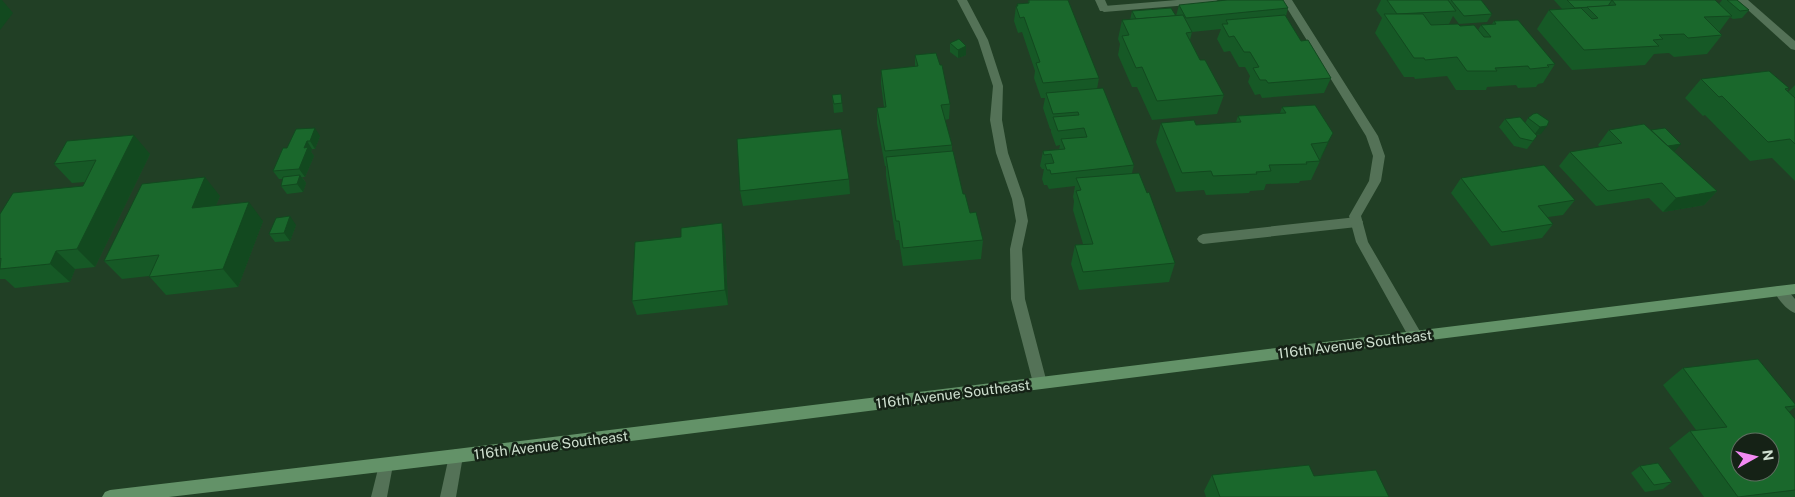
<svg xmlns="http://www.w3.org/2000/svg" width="1795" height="497" font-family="'Public Sans',sans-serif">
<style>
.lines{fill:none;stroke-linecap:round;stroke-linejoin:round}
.lane{fill:#547257;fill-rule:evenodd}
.street{fill:#547257;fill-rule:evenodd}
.secondary{fill:#639268;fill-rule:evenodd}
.wall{fill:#165926}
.shaded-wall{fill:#12491f}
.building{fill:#1a682c;stroke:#12491f;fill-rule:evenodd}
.labels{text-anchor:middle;stroke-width:5;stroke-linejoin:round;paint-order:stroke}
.street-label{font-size:14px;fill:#cfe0d0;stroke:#152216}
</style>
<rect width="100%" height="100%" fill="#213f25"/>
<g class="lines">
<g class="lane">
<polygon points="1095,0 1105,0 1109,9 1108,11 1100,11"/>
<polygon points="1357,217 1361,219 1363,222 1361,225 1357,227 1203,244 1199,242 1197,239 1199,236 1203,234"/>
</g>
<g class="street">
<polygon points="957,0 967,0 988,40 1003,86 1002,120 1008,153 1024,199 1028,221 1022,249 1025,299 1047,383 1045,387 1040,389 1035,387 1033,383 1011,299 1010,249 1016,221 1012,199 996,153 990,120 993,86 978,40"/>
<polygon points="1177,0 1218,0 1213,3 1104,12 1099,9 1104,6"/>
<polygon points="1282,0 1292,0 1378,136 1385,156 1381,181 1361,216 1368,242 1421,333 1423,337 1421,341 1416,343 1411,341 1356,242 1349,216 1369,181 1373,156 1366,136"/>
<polygon points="1737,0 1748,0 1795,41 1795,50 1791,49"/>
<path d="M 1780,286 L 1785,287 L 1795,299 L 1795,313 C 1786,310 1778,299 1774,291 L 1775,287 Z"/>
<polygon points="456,449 461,451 463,456 456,497 440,497 449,456 451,451"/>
<polygon points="386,458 391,460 393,465 387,497 371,497 379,465 381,460"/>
</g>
<polygon class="secondary" points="1795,284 1795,294 456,463 169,497 102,497 105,492 110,490 456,449"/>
</g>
<g class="wall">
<polygon points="1028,0 1099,78 1097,89 1134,165 1132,173 1175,263 1169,282 1079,290 1071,264 1075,245 1083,244 1073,210 1074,201 1073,197 1075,186 1049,189 1047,185 1044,185 1042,179 1044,169 1042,169 1040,166 1043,151 1059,150 1060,145 1056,146 1051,132 1051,129 1050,129 1043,108 1045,98 1041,98 1034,78 1035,71 1022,32 1018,33 1014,21 1016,6 1017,6 1017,4 1028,3"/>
<polygon points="1381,0 1481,0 1492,14 1487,22 1459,24 1453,16 1449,24 1478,30 1481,25 1492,24 1494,21 1555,64 1543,83 1538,84 1536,87 1518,88 1516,85 1487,87 1486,90 1456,90 1447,76 1415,79 1414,77 1404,77 1375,33 1382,18 1376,10"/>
<polygon points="1554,0 1715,0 1719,4 1722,0 1737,0 1749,10 1742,18 1733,19 1730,17 1719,32 1722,35 1707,54 1674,57 1669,53 1654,54 1645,65 1572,70 1537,29 1549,10 1562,9"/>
<polygon points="1179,5 1288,8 1286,16 1301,41 1331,78 1324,93 1262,98 1260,94 1255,95 1248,82 1250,76 1245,67 1239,67 1230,51 1224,52 1217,39 1221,29 1192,32 1190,40 1200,60 1224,95 1217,114 1152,120 1137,87 1132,87 1118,55 1120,44 1118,39 1122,20 1130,20 1132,11 1176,16"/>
<polygon points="950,43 966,46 966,55 958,58 950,52"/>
<polygon points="915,55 950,104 949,119 945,120 952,145 952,151 963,194 970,213 983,240 981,259 903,266 899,240 896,240 886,176 886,166 885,166 877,123 877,108 884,107 881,84 881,70 915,67"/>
<polygon points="1701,79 1789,88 1787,91 1788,92 1795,85 1795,181 1772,158 1750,161 1705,115 1703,116 1685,98"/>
<polygon points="832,95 842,103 843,112 834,113"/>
<polygon points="1282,107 1333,133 1320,160 1320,161 1311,180 1300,181 1299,183 1266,184 1264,190 1250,191 1249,193 1206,195 1204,190 1176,192 1156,142 1161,123 1196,125 1236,122 1238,116 1280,113"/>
<polygon points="1537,113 1541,134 1536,135 1537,136 1527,149 1514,146 1499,127 1505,119 1525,123 1528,118"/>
<polygon points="1609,130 1674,152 1717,191 1704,205 1663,212 1649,198 1596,206 1559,166 1570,152 1600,147 1598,145"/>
<polygon points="320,136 315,149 312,149 311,152 314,156 305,177 302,177 306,183 303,192 287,194 281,186 283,179 279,179 273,171 287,148"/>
<polygon points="150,154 95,267 75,269 70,282 15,288 5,279 0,279 0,214 83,186 85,182 72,183 54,164"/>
<polygon points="1461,178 1575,200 1563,215 1548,217 1553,224 1542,238 1491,246 1451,193"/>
<polygon points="849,179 850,194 743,206 740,191"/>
<polygon points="220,196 216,205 263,221 238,287 166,295 149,276 122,279 104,261"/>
<polygon points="296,225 290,241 275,242 269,234"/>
<polygon points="725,238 728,305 637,315 632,301"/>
<polygon points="1683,368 1795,404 1795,407 1789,412 1795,419 1795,497 1704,497 1669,448 1690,431 1696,430 1663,385"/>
<polygon points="1640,466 1672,482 1663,489 1645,492 1631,473"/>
<polygon points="1212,475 1314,476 1389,497 1206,497 1204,491"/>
</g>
<g class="shaded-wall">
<polygon points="0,0 2,0 13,13 0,30"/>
<polygon points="966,46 966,55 958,58 958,50"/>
<polygon points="1547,126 1541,134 1534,135 1540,127"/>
<polygon points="315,128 320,136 315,149 310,141"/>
<polygon points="1333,133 1324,152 1319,161 1328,142"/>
<polygon points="134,135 150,154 95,267 77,249"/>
<polygon points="307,141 312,149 311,152 314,156 305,177 299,169 304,148"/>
<polygon points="1681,144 1674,152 1665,146"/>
<polygon points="300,175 306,183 303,192 297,184"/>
<polygon points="205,177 220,196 207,226 192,208"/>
<polygon points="1717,191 1704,205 1663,212 1676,198"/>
<polygon points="249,202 263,221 238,287 223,269"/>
<polygon points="290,216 296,225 290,241 284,233"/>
<polygon points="722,223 725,238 728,305 725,290"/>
<polygon points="56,251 75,269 70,282 50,264"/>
</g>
<g class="building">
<polygon points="1029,0 1068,0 1099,78 1043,83 1036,63 1040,62 1024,17 1020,18 1016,6 1018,6 1017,4 1029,3"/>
<polygon points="1227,0 1283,0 1288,8 1186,18 1179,5"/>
<polygon points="1387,0 1448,0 1456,11 1397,14"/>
<polygon points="1451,0 1481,0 1492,14 1464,16"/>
<polygon points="1567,0 1613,0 1612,0 1608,6 1575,8"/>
<polygon points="1612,0 1715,0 1732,16 1704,17 1722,35 1688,38 1684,34 1659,35 1663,39 1653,40 1659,46 1584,50 1549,10 1581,8 1592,19 1598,18 1587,7 1616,5"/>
<polygon points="1727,0 1737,0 1749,10 1740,11"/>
<polygon points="1171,8 1176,16 1136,19 1132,11"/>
<polygon points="1384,14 1423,14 1431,25 1458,24 1460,26 1474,25 1484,37 1491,37 1481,25 1496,24 1494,21 1518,20 1555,64 1547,65 1549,67 1530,69 1528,66 1495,68 1497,71 1467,71 1457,57 1425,60 1424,58 1414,58"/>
<polygon points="1183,15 1192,32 1186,33 1200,60 1205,60 1224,95 1157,101 1142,67 1136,68 1122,36 1129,35 1122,20"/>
<polygon points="1285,15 1301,41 1308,40 1331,78 1268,83 1266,80 1260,80 1253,68 1259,67 1250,52 1244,52 1234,36 1229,37 1222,24 1228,24 1226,20"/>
<polygon points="959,39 966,46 958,50 950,43"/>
<polygon points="936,53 940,65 942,65 950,104 941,105 952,145 885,151 877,108 886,107 881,70 918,66 915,55"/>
<polygon points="1769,71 1789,88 1785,89 1795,98 1795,144 1790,139 1768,142 1722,96 1719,97 1701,79"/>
<polygon points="1103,88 1134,165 1051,174 1050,170 1047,170 1045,164 1054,163 1051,154 1044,155 1043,151 1065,149 1061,139 1087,137 1084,128 1058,131 1053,117 1079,115 1078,112 1053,114 1046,93"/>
<polygon points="841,94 842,103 834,104 832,95"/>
<polygon points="1315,105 1333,133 1328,142 1311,144 1320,161 1306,162 1307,164 1269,165 1271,171 1256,172 1257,174 1213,176 1211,171 1182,173 1161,123 1194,120 1196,125 1241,122 1238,116 1286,113 1282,107"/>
<polygon points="1537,113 1549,121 1547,126 1540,127 1528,118 1533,114"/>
<polygon points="1520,117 1537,136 1533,141 1520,138 1505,119"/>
<polygon points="1644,124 1717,191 1676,198 1662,183 1608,191 1570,152 1622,143 1609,130"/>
<polygon points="315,128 310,141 307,141 304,148 308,147 299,169 273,171 283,148 287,148 296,129"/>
<polygon points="1665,128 1681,144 1668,146 1651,130"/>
<polygon points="841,129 849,179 740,191 737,139"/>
<polygon points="134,135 77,249 56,251 50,264 0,269 1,258 0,259 0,214 13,193 83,186 96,160 54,164 67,141"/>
<polygon points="953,151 963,194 965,194 970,213 976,212 983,240 903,248 899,221 896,221 886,157"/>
<polygon points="1544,165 1575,200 1538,206 1553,224 1502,232 1461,178"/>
<polygon points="1139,173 1147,193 1149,192 1175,263 1083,272 1075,245 1093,244 1076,191 1081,190 1076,178"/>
<polygon points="300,175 297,184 281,186 283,177"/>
<polygon points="205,177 192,208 249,202 223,269 149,277 159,255 104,261 142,184"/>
<polygon points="290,216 284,233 269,234 276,218"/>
<polygon points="722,223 725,290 632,301 635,242 681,237 681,228"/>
<path d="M 1758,359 L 1795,404 L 1795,406 L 1785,407 L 1795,419 L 1795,490 L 1738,497 L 1690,431 L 1727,427 L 1683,368 ZM 1740,442 L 1770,442 L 1770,472 L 1740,472 Z"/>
<polygon points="1658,463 1672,482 1654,485 1640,466"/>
<polygon points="1309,465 1314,476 1376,470 1389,497 1220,497 1212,475"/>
</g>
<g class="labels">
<g class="street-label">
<text transform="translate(1355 344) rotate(-7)" y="5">116th Avenue Southeast</text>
<text transform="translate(953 394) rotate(-7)" y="5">116th Avenue Southeast</text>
<text transform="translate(551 445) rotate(-7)" y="5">116th Avenue Southeast</text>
</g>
</g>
<g transform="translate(1755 457) rotate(82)"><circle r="24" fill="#152216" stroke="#5f6e60"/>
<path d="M0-4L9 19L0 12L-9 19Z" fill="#f28af2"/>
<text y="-8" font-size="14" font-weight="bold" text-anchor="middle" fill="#cfe0d0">N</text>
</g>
</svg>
